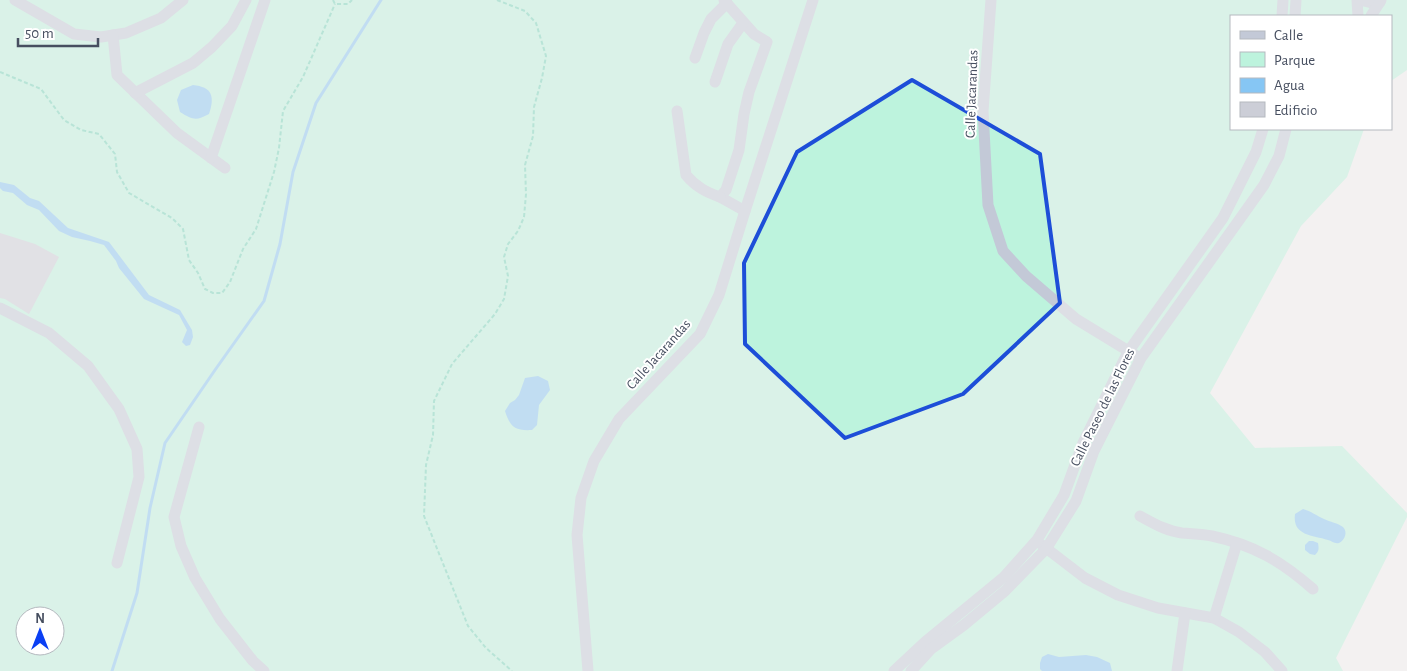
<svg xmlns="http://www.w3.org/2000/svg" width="1407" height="671" font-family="'Alegreya Sans',sans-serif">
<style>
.green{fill:#bdf3dd;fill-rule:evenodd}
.water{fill:#86c6f4}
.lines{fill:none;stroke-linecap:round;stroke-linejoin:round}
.stream{stroke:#86c6f4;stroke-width:3}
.building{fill:#ccced7}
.path{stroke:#71d5b8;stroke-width:2;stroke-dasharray:4 2.5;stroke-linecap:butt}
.minor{stroke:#c3c9d7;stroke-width:11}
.marked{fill:none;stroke:#1d4ed8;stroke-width:4;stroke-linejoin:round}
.labels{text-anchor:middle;stroke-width:4;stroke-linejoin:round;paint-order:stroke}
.street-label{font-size:14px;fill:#474f60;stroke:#fff}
</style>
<rect width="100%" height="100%" fill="#f3f1f1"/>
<path class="green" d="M 0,0 L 1407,0 L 1407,70 L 1391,81 L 1391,16 L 1231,16 L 1231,129 L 1364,129 L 1347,177 L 1301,226 L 1210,393 L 1255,448 L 1342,446 L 1407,513 L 1407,517 L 1336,658 L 1343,671 L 0,671 ZM 25,616 L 55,616 L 55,646 L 25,646 Z"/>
<g class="water">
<path d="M 193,85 C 212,87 215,96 209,114 C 196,121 193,120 180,112 L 177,100 L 181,90 Z"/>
<polygon points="0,182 14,185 30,198 39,201 68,228 109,242 149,295 180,310 192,330 193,337 190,345 186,346 182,342 187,330 179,315 144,299 119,268 116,261 104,245 90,241 72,237 59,231 39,210 27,205 13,193 3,191 0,188"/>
<path d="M 538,376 L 548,381 L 550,390 L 539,405 L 537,425 L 532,430 C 515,431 510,427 505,411 L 510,403 L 515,400 L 519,395 L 525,378 Z"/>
<path d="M 1303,509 C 1311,511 1317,516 1324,519 C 1330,522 1338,523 1343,527 C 1348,532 1345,540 1339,543 C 1334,544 1332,541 1328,540 C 1313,535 1292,536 1295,514 Z"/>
<path d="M 1309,541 L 1313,541 L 1318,543 C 1319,549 1319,551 1315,555 L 1310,554 L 1305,550 L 1305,545 Z"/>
<polygon points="1048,654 1059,657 1086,655 1097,657 1110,663 1112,671 1042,671 1040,669 1040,663 1042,657"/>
</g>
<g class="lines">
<polyline class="stream" points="112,671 137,593 150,508 165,443 215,370 264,301 280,244 293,172 316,103 381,0"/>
</g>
<polygon class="building" points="0,233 35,244 59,257 29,314 5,299 0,298"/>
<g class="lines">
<g class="path">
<polyline points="333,0 335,4 348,4 352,0"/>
<polyline points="497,0 525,11 536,23 546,56 542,78 534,107 533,136 525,165 526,194 524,217 518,231 508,244 504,257 508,276 504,299 495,314 452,364 434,401 433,435 426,465 424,516 468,626 486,648 512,671"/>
<polyline points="0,72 41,89 64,120 81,130 99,134 115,154 117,172 129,193 172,218 183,229 189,260 198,273 205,289 213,293 222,293 230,282 243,249 256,229 274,172 279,148 283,111 303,77 335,4"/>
</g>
<g class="minor">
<polyline points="15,0 74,34 101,37 126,33 161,18 183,0"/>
<polyline points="724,0 754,34 767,42 749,92 744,114 739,150 726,190 720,197 745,211"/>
<polyline points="991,0 983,111 988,205 1003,251 1026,276 1076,319 1135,355"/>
<polyline points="1357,0 1358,16"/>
<polyline points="1360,0 1372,3 1380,2"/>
<polyline points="1282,16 1283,0"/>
<polyline points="1295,16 1296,0"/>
<polyline points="1371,16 1381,0"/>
<polyline points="113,35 117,75 177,133 225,168"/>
<polyline points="695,58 704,33 711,19 727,3"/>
<polyline points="715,82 728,44 743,23"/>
<polyline points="135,93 193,63 212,47 232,26 246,0"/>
<path d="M 677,111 L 686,175 C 696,187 706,192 720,197"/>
<polyline points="211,158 265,0"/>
<polyline points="0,308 49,333 88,366 119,409 137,449 139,477 117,563"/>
<polyline points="199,427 174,517 181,546 195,578 220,619 253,661 264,671"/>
<path d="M 1140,516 C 1153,523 1166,531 1182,533 C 1192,534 1202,534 1212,536 C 1254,545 1281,561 1313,589"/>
<polyline points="1042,545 1085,578 1118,595 1158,608 1214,618 1239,632 1265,652 1282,671"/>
<polyline points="1214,618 1237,543"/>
<polyline points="588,671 577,535 581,498 594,461 619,419 700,334 719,295 745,211 813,0"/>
<polyline points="894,671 925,642 1004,577 1037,540 1064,495 1083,443 1128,352 1223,218 1256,152 1263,129"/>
<polyline points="911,671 931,649 964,625 1005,591 1046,549 1076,501 1094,451 1141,358 1264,185 1279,156 1286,129"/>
<polyline points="1177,671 1185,613"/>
</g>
</g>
<path d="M0 0H1407V671H0ZM 912,80 L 1040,154 L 1060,303 L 963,394 L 845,438 L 745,344 L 744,263 L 797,152 Z" fill="#f3f1f1" fill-opacity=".55" fill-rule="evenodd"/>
<path class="marked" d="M 912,80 L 1040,154 L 1060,303 L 963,394 L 845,438 L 745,344 L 744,263 L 797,152 Z"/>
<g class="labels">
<g class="street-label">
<text transform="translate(971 94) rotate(-88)" y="5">Calle Jacarandas</text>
<text transform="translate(658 354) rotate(-48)" y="5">Calle Jacarandas</text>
<text transform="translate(1102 407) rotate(-64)" y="5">Calle Paseo de las Flores</text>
</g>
</g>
<rect x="1230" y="15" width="162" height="115" fill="#ffffff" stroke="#b5b9bf"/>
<rect x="1240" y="31" width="25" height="8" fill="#c3c9d7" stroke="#b5b9bf"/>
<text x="1274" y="40" font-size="15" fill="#474f60">Calle</text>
<rect x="1240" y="52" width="25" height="15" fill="#bdf3dd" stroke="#b5b9bf"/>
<text x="1274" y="65" font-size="15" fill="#474f60">Parque</text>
<rect x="1240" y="78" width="25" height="15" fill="#86c6f4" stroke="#b5b9bf"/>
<text x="1274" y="90" font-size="15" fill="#474f60">Agua</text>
<rect x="1240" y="102" width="25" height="15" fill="#ccced7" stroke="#b5b9bf"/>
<text x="1274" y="115" font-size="15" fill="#474f60">Edificio</text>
<g transform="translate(40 631)"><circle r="24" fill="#ffffff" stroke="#b5b9bf"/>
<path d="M0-4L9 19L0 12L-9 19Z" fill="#0a3ff4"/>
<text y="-8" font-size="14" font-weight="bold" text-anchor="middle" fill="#474f60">N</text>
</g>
<path d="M18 38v8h80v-8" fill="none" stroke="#474f60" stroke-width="2.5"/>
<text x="25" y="38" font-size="15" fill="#474f60" stroke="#ffffff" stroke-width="4" paint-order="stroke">50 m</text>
</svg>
